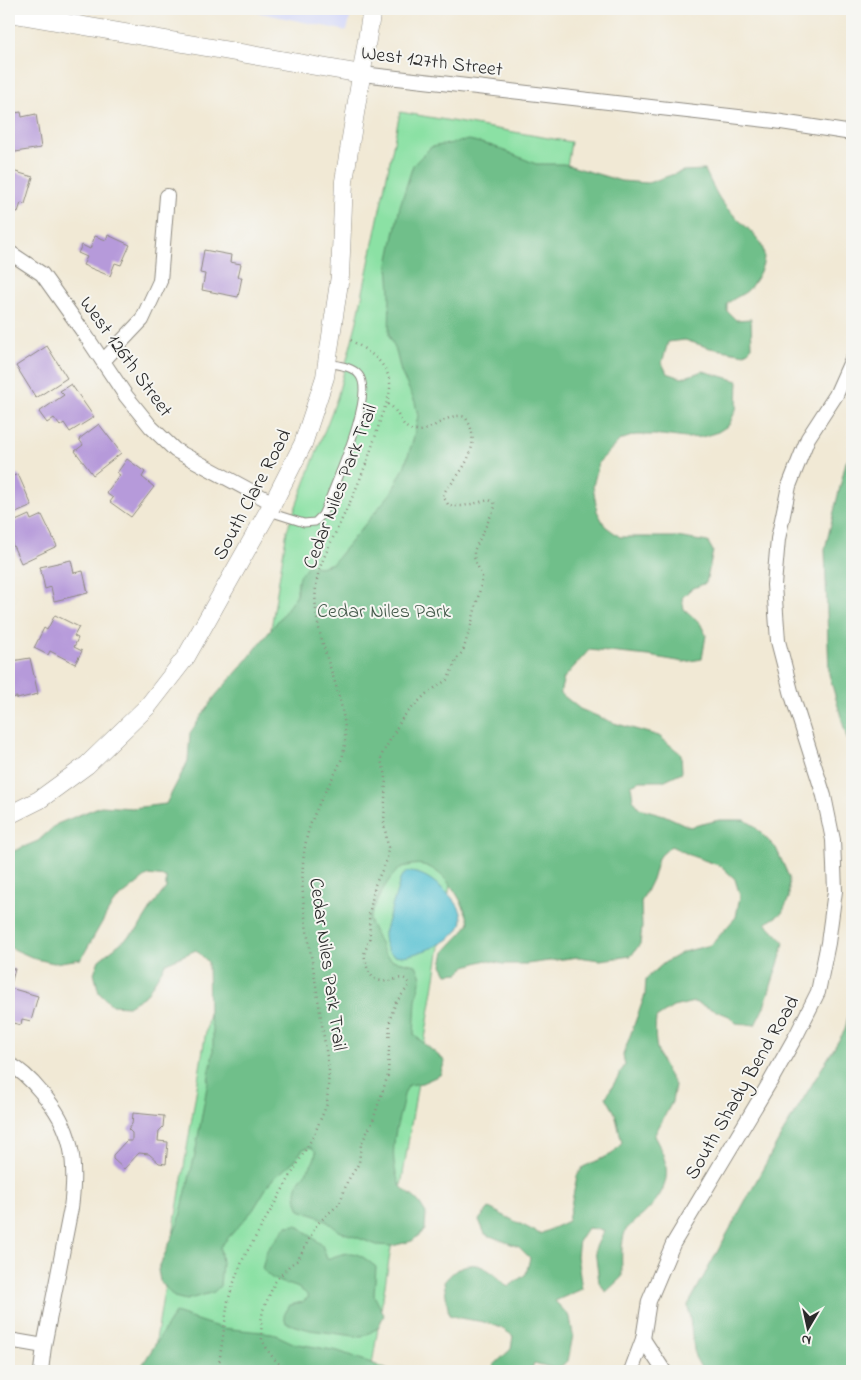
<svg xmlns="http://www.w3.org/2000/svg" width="861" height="1380" font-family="'Indie Flower',sans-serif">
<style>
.built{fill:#d4d8f9}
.green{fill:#8be1a4;stroke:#5b8668}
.forest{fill:#70bf8a;stroke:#4e755a}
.water{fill:#57c1d2;stroke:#41767e}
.building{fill:#b69ada}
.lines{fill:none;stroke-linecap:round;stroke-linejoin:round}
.service-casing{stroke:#8e8a80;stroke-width:9}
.minor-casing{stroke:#8e8a80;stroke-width:16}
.tertiary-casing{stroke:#8e8a80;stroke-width:19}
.path{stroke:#8e8a80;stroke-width:2.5;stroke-dasharray:1 4;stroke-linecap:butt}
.service{stroke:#fff;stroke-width:7}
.minor{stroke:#fff;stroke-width:14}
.tertiary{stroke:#fff;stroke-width:18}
.labels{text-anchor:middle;stroke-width:4;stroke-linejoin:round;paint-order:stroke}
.street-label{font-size:20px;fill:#2b2b2b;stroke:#f6f6f2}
.park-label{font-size:20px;fill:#435849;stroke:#f6f6f2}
</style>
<rect width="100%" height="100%" fill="#f6f6f2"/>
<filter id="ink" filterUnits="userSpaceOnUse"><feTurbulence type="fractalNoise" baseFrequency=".02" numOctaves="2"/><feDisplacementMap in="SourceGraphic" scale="10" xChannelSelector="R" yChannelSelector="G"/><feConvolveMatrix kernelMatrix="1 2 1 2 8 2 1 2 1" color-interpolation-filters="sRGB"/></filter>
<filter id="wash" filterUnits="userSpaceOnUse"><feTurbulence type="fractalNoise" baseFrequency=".0096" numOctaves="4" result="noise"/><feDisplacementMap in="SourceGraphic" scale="20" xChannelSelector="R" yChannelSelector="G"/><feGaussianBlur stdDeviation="1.12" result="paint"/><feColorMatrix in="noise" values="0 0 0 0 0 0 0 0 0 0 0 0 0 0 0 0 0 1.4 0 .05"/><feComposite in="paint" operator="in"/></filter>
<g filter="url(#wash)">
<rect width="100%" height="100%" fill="#f1e9d5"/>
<polygon class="built" points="241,9 352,9 347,31"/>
<polygon class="green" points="400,112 571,142 371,1371 151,1371 287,530 337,398 357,321"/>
<g class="forest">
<path d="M 469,140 L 493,146 L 536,164 L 564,164 L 621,181 L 648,183 L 683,171 L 705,170 C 711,182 717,197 726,207 C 754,238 782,245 749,289 C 745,294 733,298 727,304 L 727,311 L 736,320 L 751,319 L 752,347 L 745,354 L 710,348 L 685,340 L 668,342 L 662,363 L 667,373 L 682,378 L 703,371 L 738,381 L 737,407 L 729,425 L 718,432 L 702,437 L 686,438 L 662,435 L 635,435 L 620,440 L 599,462 L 593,486 L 597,511 L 605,526 L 620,537 L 676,537 L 708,542 L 713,551 L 706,583 L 691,589 L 682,598 L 684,609 L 700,623 L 706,635 L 702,659 L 684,662 L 649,656 L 589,650 L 564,678 L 560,693 L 580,709 L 614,723 L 659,736 L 681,754 L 682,772 L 663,781 L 640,781 L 631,785 L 633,799 L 639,808 L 664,815 L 690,827 L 719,820 L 745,820 L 753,825 L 776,848 L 789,877 L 789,898 L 782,913 L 766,923 L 784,942 L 782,952 L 764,1007 L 755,1025 L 736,1023 L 729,1016 L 694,1002 L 673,1007 L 656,1018 C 653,1048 659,1060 675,1085 L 672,1102 L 654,1136 C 673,1169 671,1188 643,1215 C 638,1219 629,1225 626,1230 C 620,1241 622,1265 622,1277 L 606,1292 L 599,1282 L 595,1249 L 604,1230 L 587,1228 L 579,1240 L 577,1256 L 582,1289 L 555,1301 L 570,1317 L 573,1335 L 568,1361 L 557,1369 L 534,1363 L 531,1371 L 492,1371 L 493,1366 L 511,1349 L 513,1336 C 490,1318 475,1323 449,1315 L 444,1282 C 468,1253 485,1264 508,1287 L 526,1274 L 530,1258 L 519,1247 L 485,1234 L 479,1220 L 489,1208 L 540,1234 L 568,1221 L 577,1176 L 583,1167 L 612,1154 L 622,1143 L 615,1113 L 606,1097 L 625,1065 L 623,1055 L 645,995 L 646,979 L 664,963 L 683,952 L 711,945 L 736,917 L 740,896 L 735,879 L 721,866 L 692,856 L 671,846 L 658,858 L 653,877 L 641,902 L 642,927 L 640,944 L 631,956 L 600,960 L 578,957 L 527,964 L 503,964 L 486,960 L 466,966 L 459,973 L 447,974 L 442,965 L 445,951 L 463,932 L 469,923 C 464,900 439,859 412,865 C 409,866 403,866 401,868 C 386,878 375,905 369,920 L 385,954 L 392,960 L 416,965 L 421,977 L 416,1000 L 414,1035 L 445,1061 L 440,1075 L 422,1083 L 409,1085 C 402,1095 404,1099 401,1110 C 394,1134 389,1160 400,1185 C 404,1191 412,1195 417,1200 C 421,1204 423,1209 426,1213 L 425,1230 L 412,1241 L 392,1246 L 377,1245 L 339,1231 L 324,1219 L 300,1210 C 286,1178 313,1176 316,1152 L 311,1147 L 303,1149 L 295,1160 L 270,1182 L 253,1210 L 220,1247 L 222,1263 L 220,1286 L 214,1292 L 186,1300 L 174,1297 L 160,1281 L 158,1270 L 179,1221 L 195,1154 L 213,1053 L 213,1031 L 209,1016 L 208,962 L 196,950 L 166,963 L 146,995 L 128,1006 L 112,1005 L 99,993 L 94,973 L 99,960 L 138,929 L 153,905 L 166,888 L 166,877 L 148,875 L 113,903 L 81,959 L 54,963 L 36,959 L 9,947 L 9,853 L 38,841 L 57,824 L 101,806 L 132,808 L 166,804 L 188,761 L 190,733 L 216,695 L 243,665 L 281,617 L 296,596 L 299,576 L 308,565 L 320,567 L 333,563 L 391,493 L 404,468 L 413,440 L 418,416 L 415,402 L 401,372 L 396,351 L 389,335 L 390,292 L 388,264 L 400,206 L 413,165 L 431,147 Z"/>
<polygon points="852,454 852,756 829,674 825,549 846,462"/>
<polygon points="852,999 852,1371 703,1371 695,1357 688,1305 782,1134 845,1030"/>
<path d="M 297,1225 L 322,1245 L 327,1259 C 352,1250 355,1250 376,1267 L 374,1295 L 384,1315 L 378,1328 L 362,1337 L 310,1330 L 286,1323 L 284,1315 L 290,1305 L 302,1302 L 309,1297 C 298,1283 285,1286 272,1278 C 269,1276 265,1272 262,1269 L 267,1250 L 287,1226 Z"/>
<polygon points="175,1313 221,1328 272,1333 293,1343 338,1351 374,1364 390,1371 141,1371 141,1367"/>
</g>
<path class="water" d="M 407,872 C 423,872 432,880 444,890 C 478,920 459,938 426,950 C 416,953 402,959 392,954 C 385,950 384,940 384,933 L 401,877 Z"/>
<g id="blocks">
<g class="building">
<polygon points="21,112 22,117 36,114 41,148 9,153 9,114"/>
<polygon points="9,170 33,177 25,204 21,203 18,212 9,209"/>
<polygon points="108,235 130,245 121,265 115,263 110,276 83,265 87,257 78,253 82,245 90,249 95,236 106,240"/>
<polygon points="204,250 231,255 230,262 241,264 238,277 242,277 238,297 202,290 205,274 200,273"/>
<polygon points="47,346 67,378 36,398 16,366"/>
<polygon points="71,384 94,417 70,432 64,423 60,426 54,418 47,423 39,412 64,395 60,391"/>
<polygon points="99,424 121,453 93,475 75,451 83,445 79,439"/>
<polygon points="127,459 145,472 142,477 154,487 131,517 110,502 113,498 106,493 120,475 117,473"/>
<polygon points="18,474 32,506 9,516 9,478"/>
<polygon points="29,515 31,520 42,515 57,546 21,563 9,537 9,524"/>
<polygon points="71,560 74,573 83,571 88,593 54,601 51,587 45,589 40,567"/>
<polygon points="55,615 79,627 74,636 78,638 74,647 82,651 75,664 50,651 48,655 34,648 44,628 47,630"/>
<polygon points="9,657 11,657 12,661 30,658 38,694 17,699 17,697 9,698"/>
<polygon points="9,968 15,969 10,988 38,996 31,1021 22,1019 21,1025 9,1022"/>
<polygon points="133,1113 164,1116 163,1127 159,1131 158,1141 168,1142 166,1164 159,1163 149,1154 139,1153 124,1169 113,1159 113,1155 126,1141 132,1141 132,1133 128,1129 132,1124"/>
</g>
</g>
</g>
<g filter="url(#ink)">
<use href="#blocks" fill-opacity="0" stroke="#8e8a80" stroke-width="1"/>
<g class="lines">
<defs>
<path id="service" d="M 269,512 L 304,523 L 315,522 L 322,515 L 328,502 C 337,478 375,394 359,375 C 352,366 337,365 327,363"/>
<g id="minor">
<polyline points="362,74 775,121 852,133"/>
<polyline points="9,252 42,274 82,330 126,396 151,427 175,450 273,503"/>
<polyline points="103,361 142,320 160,281 167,196"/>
<path d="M 9,1064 C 21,1070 32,1081 41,1092 C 73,1127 77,1162 71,1208 L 44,1346 L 41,1371"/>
<polyline points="643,1339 664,1371"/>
<polyline points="9,1340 44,1346"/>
<polyline points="631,1371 643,1339 649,1301 673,1244 770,1082 797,1034 818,992 828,943 835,891 833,840 824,796 792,695 778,641 774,585 778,539 789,486 808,438 836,395 852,359"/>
</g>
<g id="tertiary">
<polyline points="9,13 362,74"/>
<polyline points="9,815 39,800 87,765 148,706 186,657 273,503 303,444 325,377 327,363 340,276 344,181 372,9"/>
</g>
</defs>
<use href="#service" class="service-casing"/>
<use href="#minor" class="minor-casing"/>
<use href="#tertiary" class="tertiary-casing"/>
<g class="path">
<path d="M 218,1371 L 228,1301 L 235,1279 L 244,1257 L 314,1135 L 327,1104 L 329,1069 C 323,1033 318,997 312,961 C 305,921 298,881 306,841 C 310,820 320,802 329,784 C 337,770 345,757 345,740 C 347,688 307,634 317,580 C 319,566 326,553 332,540 C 341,521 350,503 358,484 C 367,462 375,440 381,417 C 385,407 391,394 390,383 C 387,361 366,350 349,339"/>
<path d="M 292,1371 L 278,1363 L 270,1354 L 262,1340 L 261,1321 L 263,1310 L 275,1282 L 290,1265 L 298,1260 L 317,1224 L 340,1203 L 347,1182 L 359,1163 L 361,1144 L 372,1123 L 388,1075 L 390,1019 L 393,1010 L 396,1002 L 409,986 C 407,973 396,980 387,981 C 383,982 378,980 374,979 L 368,971 L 364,954 L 370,938 L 369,915 L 375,885 L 387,860 L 388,847 L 384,823 L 386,775 L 381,761 L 381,756 L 403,717 L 426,694 L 448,679 L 456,660 L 463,651 L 472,622 L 481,585 L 482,577 L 474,557 L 474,551 L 495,507 L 494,502 L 489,500 L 463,506 L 449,506 L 443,496 C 444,491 448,488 451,484 C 467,465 482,440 465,417 C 446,410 428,439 409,429 C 399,423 399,409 386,403"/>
</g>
<use href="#service" class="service"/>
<use href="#minor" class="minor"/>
<use href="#tertiary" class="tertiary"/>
</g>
</g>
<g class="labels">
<g class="street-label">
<text transform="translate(432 60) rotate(7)" y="7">West 127th Street</text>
<text transform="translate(127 356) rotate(54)" y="7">West 126th Street</text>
<text transform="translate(339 486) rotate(-69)" y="7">Cedar Niles Park Trail</text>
<text transform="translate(251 494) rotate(-62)" y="7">South Clare Road</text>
<text transform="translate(329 964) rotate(82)" y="7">Cedar Niles Park Trail</text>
<text transform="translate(741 1087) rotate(-60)" y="7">South Shady Bend Road</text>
</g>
<g class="park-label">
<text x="384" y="617">Cedar Niles Park</text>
</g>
</g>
<rect width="861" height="1380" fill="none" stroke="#f6f6f2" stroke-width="30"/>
<g transform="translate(808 1328) rotate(189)" stroke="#f6f6f2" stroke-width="4" paint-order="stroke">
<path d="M0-4L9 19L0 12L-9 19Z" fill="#2b2b2b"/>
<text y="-8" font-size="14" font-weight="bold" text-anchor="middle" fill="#2b2b2b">N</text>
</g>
</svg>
